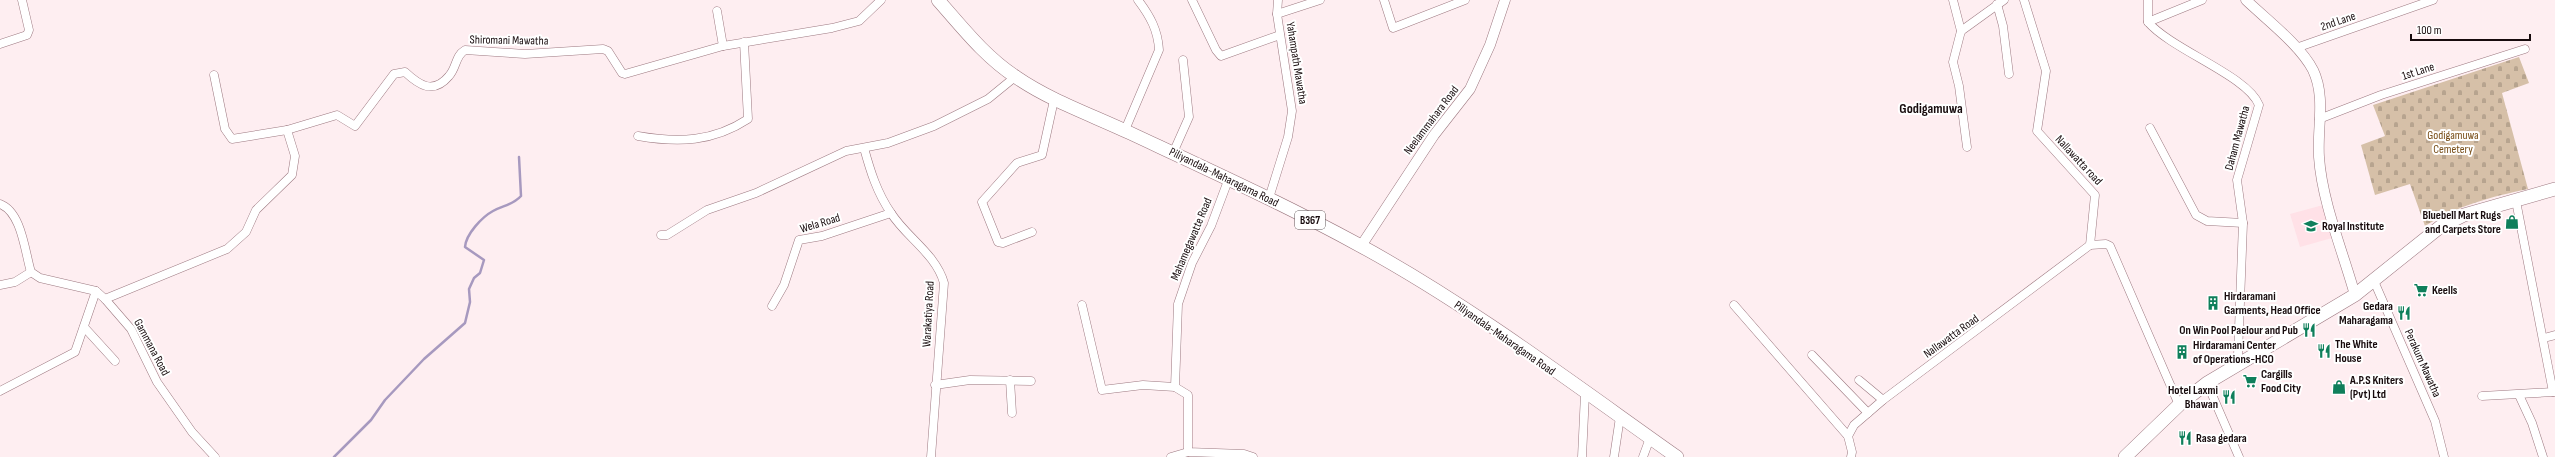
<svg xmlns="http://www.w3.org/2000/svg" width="2555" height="457" font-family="'Sofia Sans Condensed',sans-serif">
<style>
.built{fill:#ffe1e7}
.cemetery{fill:url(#cemetery-stones)}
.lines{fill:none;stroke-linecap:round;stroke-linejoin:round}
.stream{stroke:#a799bf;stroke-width:2.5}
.minor-casing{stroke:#9d7981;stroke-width:9}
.tertiary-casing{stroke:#9d7981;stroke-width:11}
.primary-casing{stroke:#9d7981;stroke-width:14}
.minor{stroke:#fff;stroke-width:8}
.tertiary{stroke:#fff;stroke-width:10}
.primary{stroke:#fff;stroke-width:13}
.labels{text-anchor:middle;stroke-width:4;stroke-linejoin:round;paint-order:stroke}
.shield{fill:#fff;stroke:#5d5456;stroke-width:1}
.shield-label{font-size:11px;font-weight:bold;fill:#170b0d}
.street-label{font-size:12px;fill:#170b0d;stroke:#fff}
.park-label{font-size:12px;fill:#774d17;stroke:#fff}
.poi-label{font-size:12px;font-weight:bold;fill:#170b0d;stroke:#fff;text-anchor:start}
.quarter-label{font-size:14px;font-weight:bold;fill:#170b0d;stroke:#fff}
</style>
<defs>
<pattern id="cemetery-stones" width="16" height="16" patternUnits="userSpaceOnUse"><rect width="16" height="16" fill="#d6c0a8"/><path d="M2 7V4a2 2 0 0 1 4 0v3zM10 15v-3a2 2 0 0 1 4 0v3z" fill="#b7a48f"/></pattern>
</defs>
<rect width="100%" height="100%" fill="#feeef1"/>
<polygon class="built" points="2323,205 2332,238 2300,247 2290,214"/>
<path class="cemetery" d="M 2519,57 L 2529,83 L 2502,93 L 2528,189 C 2490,197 2457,206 2425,226 L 2410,184 L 2375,195 L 2361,145 L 2385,136 L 2373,105 Z"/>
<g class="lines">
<path class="stream" d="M 334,457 L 371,420 L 385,400 L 424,359 L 465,323 L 470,302 L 469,289 L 474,278 L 480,273 L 484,260 L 465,247 C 466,234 482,217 493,211 C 504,205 513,205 521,196 L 519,157"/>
<defs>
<g id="minor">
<polyline points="1192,0 1216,50 1221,56 1280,35"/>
<polyline points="1384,0 1393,28 1465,0"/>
<polyline points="1953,0 1961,31"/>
<polyline points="2024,0 2046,71 2037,131 2095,195 2090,245 2106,244 2110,246 2179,405"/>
<path d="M 2148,0 L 2148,22 C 2172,50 2248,76 2259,105 L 2237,180 L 2243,223 L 2238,355 L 2241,363"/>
<polyline points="1997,4 2003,26 2009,74"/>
<polyline points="717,11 723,46"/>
<polyline points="1277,14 1320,0"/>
<polyline points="2148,22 2202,0"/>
<polyline points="0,44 27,35 29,30 22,0"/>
<polyline points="2296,48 2433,0"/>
<path d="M 214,75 L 225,129 L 232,139 L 287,130 L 337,115 L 355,126 L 394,74 L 405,72 C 419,85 433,95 449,76 C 457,67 455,56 465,50 L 525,54 L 603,49 L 608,51 L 622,73 L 625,74 L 723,46 L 832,28 L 859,21 L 881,0"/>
<polyline points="2319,119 2381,95 2525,49"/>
<polyline points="2150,128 2196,215 2207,221 2243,223"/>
<path d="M 1125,130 L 1159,50 C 1158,30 1150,16 1138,0"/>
<path d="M 638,136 C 678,143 713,142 748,119 L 744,42"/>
<polyline points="1967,147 1959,86 1953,62 1961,31 2004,0"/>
<path d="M 864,148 C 870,170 877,193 891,213 C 906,237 936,254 944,283 L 931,457"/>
<polyline points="1173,153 1189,117 1183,60"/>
<polyline points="1229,178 1211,226 1192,263 1178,304 1175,387 1188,395 1188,452 1244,454 1253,457"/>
<polyline points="1269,198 1288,137 1292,111 1277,14 1278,0"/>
<polyline points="2516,201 2553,392 2555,392"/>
<path d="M 0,204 C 22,212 25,253 31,272 L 40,278 L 96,291 L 105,299 L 131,329 L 157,382 L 192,432 L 215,457"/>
<polyline points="1032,232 1003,243 998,242 982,202 1017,163 1042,155 1054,100"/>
<polyline points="661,235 667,235 707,210 756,193 846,151 888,143 934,126 988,99 1015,77"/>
<polyline points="2374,281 2435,421 2444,457"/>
<polyline points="0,285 15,282 31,272"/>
<polyline points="105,299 227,249 246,232 256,210 292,175 295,156 287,130"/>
<polyline points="1082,305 1102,390 1143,385 1175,387"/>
<polyline points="1734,305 1848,436"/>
<polyline points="772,306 784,285 799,240 822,236 891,213"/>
<polyline points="84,327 115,361"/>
<polyline points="2544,338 2555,335"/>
<polyline points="1812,355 1868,413"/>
<polyline points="1010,380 1012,413"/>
<polyline points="1859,380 1883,400"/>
<polyline points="2207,383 2239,457"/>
<polyline points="935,385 970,380 1031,381"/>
<polyline points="0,391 75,352 96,291"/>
<polyline points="2519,395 2532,423 2543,457"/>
<polyline points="2482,396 2553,392"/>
<polyline points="1171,457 1188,452"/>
<polyline points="1582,457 1585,394"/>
<polyline points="1614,457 1620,417"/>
<polyline points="1643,457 1650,438"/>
<polyline points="1851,457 1852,452 1848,436 1854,425 1883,400 2090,245"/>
</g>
<g id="tertiary">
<path d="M 2246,0 C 2267,20 2300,45 2313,70 C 2326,97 2317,128 2319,157 C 2322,202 2343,252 2355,295"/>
<polyline points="1361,246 1434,135 1470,89 1490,45 1505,0"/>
</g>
<g id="primary">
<path d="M 938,0 C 962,27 985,57 1016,77 C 1051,101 1092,115 1130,133 C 1207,169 1284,204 1359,245 C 1468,304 1575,385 1677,457"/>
<polyline points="2125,457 2179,405 2207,383 2355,295 2440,227 2464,215 2555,189"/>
</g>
</defs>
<use href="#minor" class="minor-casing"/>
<use href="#tertiary" class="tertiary-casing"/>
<use href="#primary" class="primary-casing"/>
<use href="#minor" class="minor"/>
<use href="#tertiary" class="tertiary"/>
<use href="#primary" class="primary"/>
</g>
<defs>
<symbol id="shop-bare" viewBox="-9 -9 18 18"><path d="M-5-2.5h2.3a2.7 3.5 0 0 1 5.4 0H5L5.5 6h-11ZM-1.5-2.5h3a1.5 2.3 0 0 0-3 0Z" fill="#0f7f5b" stroke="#fff" stroke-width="2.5" paint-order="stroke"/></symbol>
<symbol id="university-bare" viewBox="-9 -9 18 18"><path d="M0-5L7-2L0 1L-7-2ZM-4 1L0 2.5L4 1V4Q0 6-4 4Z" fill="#0f7f5b" stroke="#fff" stroke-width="2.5" paint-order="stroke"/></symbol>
<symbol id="supermarket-bare" viewBox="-9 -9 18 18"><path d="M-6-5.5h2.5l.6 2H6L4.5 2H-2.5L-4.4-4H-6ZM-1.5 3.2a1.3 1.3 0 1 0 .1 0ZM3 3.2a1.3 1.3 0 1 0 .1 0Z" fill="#0f7f5b" stroke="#fff" stroke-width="2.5" paint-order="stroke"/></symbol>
<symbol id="building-bare" viewBox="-9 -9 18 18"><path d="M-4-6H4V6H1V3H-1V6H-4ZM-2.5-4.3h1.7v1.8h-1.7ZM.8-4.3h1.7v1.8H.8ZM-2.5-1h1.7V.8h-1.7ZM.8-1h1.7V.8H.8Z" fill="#0f7f5b" stroke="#fff" stroke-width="2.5" paint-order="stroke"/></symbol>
<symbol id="restaurant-bare" viewBox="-9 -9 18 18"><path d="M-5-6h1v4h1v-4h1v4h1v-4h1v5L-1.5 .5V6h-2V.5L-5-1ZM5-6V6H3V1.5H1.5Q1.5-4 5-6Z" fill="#0f7f5b" stroke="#fff" stroke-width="2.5" paint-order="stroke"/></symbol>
</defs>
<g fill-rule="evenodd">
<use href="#shop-bare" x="2502" y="212" width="20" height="20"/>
<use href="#university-bare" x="2301" y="216" width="20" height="20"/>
<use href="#supermarket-bare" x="2411" y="280" width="20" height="20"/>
<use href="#building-bare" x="2203" y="293" width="20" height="20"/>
<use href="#restaurant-bare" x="2394" y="303" width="20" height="20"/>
<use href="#restaurant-bare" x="2299" y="320" width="20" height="20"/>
<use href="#restaurant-bare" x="2314" y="341" width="20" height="20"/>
<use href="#building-bare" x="2172" y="342" width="20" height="20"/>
<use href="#supermarket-bare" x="2240" y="371" width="20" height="20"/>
<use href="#shop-bare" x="2329" y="377" width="20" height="20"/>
<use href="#restaurant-bare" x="2219" y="387" width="20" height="20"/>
<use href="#restaurant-bare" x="2175" y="428" width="20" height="20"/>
</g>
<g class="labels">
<rect class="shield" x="1295" y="211" width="30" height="18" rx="3"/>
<g class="shield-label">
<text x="1310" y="224">B367</text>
</g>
<g class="street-label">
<text transform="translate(2338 21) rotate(-19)" y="4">2nd Lane</text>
<text transform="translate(509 40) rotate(1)" y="4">Shiromani Mawatha</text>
<text transform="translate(1297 63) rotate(81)" y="4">Yahampath Mawatha</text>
<text transform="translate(2418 71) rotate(-18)" y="4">1st Lane</text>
<text transform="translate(1431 120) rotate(-53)" y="4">Neelammahara Road</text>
<text transform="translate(2237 138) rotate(-75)" y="4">Daham Mawatha</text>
<text transform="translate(2079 160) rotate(47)" y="4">Nallawatta road</text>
<text transform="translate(1224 177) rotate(26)" y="4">Piliyandala-Maharagama Road</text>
<text transform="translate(820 223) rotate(-17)" y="4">Wela Road</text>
<text transform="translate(1191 239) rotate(-67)" y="4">Mahamegawatte Road</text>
<text transform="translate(928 314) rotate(-87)" y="4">Warakatiya Road</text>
<text transform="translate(1951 336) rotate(-36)" y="4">Nallawatta Road</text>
<text transform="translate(1505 338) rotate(35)" y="4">Piliyandala-Maharagama Road</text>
<text transform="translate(152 347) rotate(62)" y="4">Gammana Road</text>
<text transform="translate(2423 363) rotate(66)" y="4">Perakum Mawatha</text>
</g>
<g class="park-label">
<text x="2453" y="139">Godigamuwa<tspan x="2453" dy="14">Cemetery</tspan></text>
</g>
<g class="poi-label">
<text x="2501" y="219" text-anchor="end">Bluebell Mart Rugs<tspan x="2501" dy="14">and Carpets Store</tspan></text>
<text x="2322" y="230">Royal Institute</text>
<text x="2432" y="294">Keells</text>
<text x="2224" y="300">Hirdaramani<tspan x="2224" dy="14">Garments, Head Office</tspan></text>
<text x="2393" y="310" text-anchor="end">Gedara<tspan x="2393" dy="14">Maharagama</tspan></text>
<text x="2298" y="334" text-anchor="end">On Win Pool Paelour and Pub</text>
<text x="2335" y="348">The White<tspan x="2335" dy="14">House</tspan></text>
<text x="2193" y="349">Hirdaramani Center<tspan x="2193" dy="14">of Operations-HCO</tspan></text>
<text x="2261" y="378">Cargills<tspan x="2261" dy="14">Food City</tspan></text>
<text x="2350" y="384">A.P.S Kniters<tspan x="2350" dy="14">(Pvt) Ltd</tspan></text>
<text x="2218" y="394" text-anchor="end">Hotel Laxmi<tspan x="2218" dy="14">Bhawan</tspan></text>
<text x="2196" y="442">Rasa gedara</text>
</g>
<g class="quarter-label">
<text x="1931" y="113">Godigamuwa</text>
</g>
</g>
<path d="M2411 34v6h119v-6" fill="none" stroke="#170b0d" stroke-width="2"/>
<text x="2417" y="34" font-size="12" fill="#170b0d" stroke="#ffffff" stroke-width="3" paint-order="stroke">100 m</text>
</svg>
